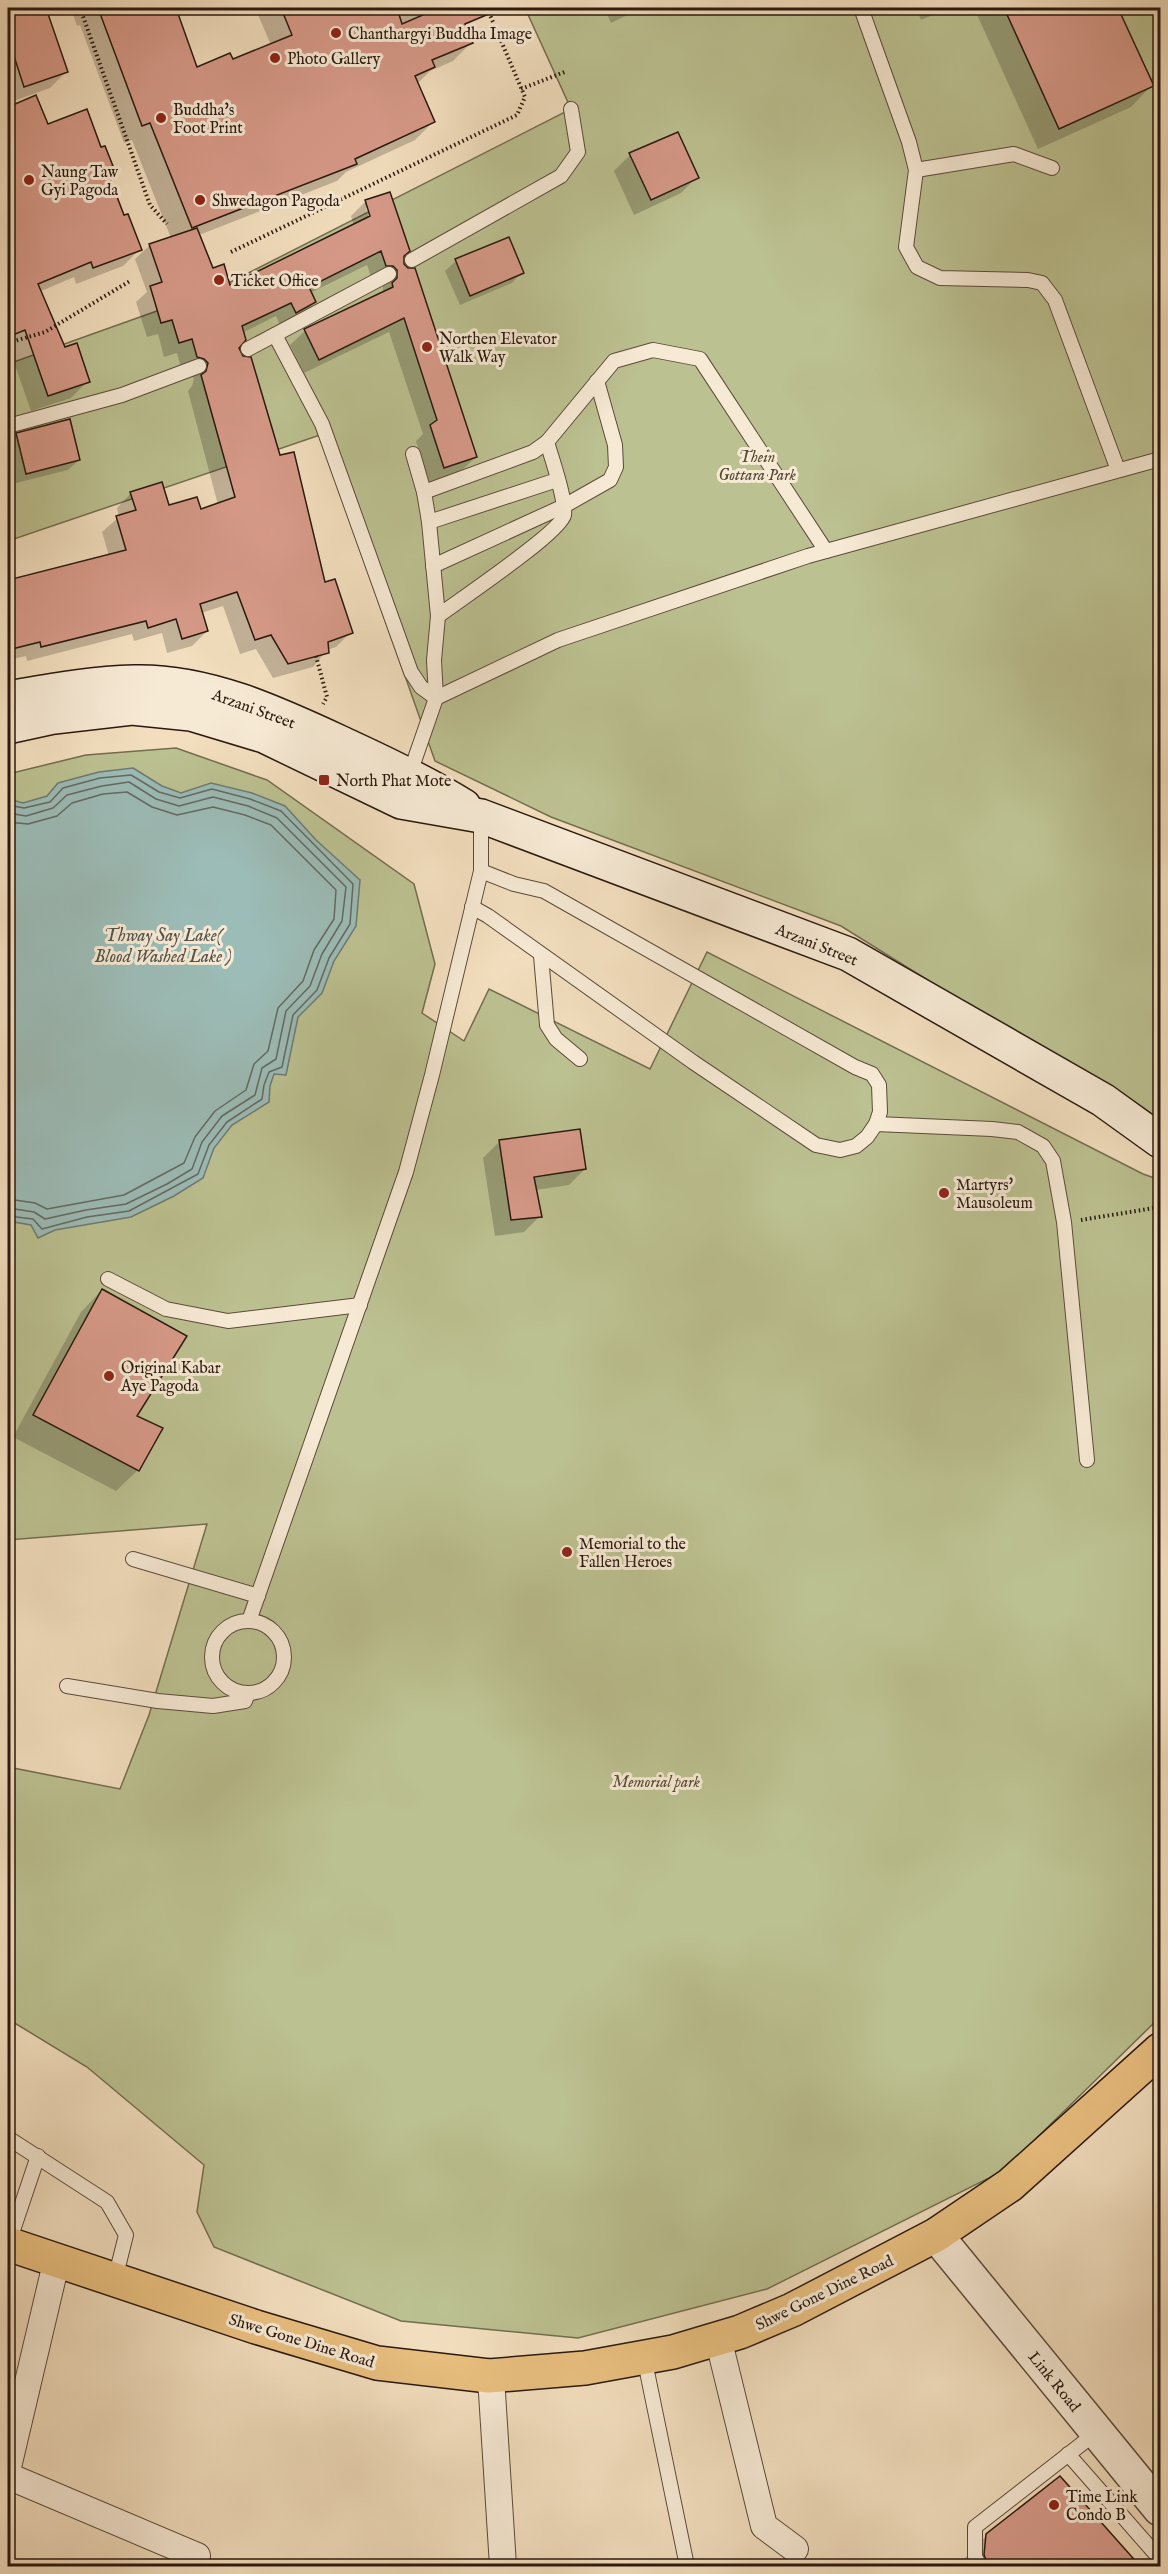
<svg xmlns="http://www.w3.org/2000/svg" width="1168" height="2574" font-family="'IM FELL English',serif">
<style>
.green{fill:#bcc191;stroke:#736d50;stroke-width:1.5}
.water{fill:#9cbcb7;stroke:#6e7b74;stroke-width:1.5}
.shadow{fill:#0003;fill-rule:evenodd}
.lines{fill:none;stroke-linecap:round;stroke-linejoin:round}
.shore{stroke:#636a63;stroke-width:1.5}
.building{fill:#d79a89;stroke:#2a190f;stroke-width:1.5}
.service-casing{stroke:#5c4a3b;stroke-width:16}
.minor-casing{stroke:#5c4a3b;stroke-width:28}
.tertiary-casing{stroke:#5c4a3b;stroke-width:36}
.secondary-casing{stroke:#2a190f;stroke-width:36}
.primary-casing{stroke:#2a190f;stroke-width:36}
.path{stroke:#2a190f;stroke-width:4;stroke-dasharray:1.5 3;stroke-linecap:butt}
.service{stroke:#f7ead5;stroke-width:14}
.minor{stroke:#f7ead5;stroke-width:26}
.tertiary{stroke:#f7ead5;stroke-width:33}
.secondary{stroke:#f7ead5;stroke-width:33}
.primary{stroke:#eac080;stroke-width:33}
.poi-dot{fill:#8f2418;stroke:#f7ead5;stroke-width:2}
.labels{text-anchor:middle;stroke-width:6;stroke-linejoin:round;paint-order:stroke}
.poi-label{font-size:16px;fill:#2a190f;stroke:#f7ead5;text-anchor:start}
.park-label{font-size:16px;font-style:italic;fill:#564b36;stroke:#f7ead5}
.street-label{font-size:16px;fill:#2a190f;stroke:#f7ead5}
.water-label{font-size:18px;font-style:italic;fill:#52524a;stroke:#f7ead5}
</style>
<rect width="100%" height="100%" fill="#f3dfbf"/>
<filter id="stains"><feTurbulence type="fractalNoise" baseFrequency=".00333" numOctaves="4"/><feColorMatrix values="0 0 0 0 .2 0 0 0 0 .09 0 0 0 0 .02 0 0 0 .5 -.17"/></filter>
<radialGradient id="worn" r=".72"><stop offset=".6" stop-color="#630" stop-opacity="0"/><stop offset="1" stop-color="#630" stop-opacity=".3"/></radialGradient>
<g class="green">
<polygon points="525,8 1160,8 1160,1125 841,926 551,817 435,761 320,435 8,541 8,364 213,291 571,109"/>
<polygon points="176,748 267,780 414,884 435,964 422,1013 464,1041 489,989 650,1069 707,952 1143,1174 1160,1180 1160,2017 1003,2171 767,2289 578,2338 401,2321 214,2247 197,2212 204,2165 87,2067 8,2019 8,1767 120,1789 149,1715 207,1524 8,1540 8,774 86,755"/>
</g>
<polygon class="water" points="133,768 162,786 181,793 211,783 252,793 285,806 316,840 360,880 356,926 334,961 322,993 298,1017 286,1075 274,1074 270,1086 269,1102 232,1125 214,1148 203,1178 174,1196 131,1217 55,1230 38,1238 31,1225 8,1221 8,799 23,803 47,796 58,783 99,772"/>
<g class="shadow">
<polygon points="8,8 44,8 67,71 50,88 8,103"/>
<path d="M 71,8 L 174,8 L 196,69 L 232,61 L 271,45 L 255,8 L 429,8 L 431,13 L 443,8 L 463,8 L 469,21 L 464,26 L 471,43 L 453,61 L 430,71 L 417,84 L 433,122 L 415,140 L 346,172 L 337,181 L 199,235 L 212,269 L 229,287 L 354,226 L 351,216 L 366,201 L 403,256 L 402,264 L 476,457 L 461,471 L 429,482 L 416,441 L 423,434 L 389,332 L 304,373 L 290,345 L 305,331 L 383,293 L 383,285 L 378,280 L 372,280 L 367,265 L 310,293 L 315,302 L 300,317 L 281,327 L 276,316 L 242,333 L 237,348 L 323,584 L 351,632 L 336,647 L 327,650 L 313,667 L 273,678 L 256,649 L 240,654 L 223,606 L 201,613 L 207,631 L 192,646 L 167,653 L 162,633 L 134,641 L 132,634 L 27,661 L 26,656 L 8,660 L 8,580 L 109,556 L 102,532 L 119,517 L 117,508 L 131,493 L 168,507 L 200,511 L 218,505 L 188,391 L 192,386 L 194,379 L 190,373 L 182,372 L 177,353 L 164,357 L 158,334 L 147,337 L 136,302 L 147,292 L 135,259 L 150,245 L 171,238 L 132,140 L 124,143 L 80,25 L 77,26 ZM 366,208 L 369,208 L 374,223 L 371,224 Z"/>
<polygon points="604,8 642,8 611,23"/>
<polygon points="916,8 949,8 921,20"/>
<polygon points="974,8 1117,8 1152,85 1131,107 1038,149"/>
<polygon points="35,97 47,126 100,149 111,165 105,171 123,217 140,249 123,266 76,284 74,277 39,292 64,349 88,381 71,398 31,411 8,345 8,109"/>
<polygon points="630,155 697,177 681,193 634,215 614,171"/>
<polygon points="508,238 522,272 512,283 460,305 445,271 456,261"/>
<polygon points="69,420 79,460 68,470 16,483 12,467 8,468 8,435"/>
<polygon points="579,1130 585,1169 569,1185 535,1190 540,1216 524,1232 495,1236 483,1158 499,1142"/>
<polygon points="102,1290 135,1417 138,1470 116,1491 13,1437 81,1312"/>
<polygon points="1060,2478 1138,2566 963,2566 964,2559 987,2535"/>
</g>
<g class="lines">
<g class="shore">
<polyline points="8,805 24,808 50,802 63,788 100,778 131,775 159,792 180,798 212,789 250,799 281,811 353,884 350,924 329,958 317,990 293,1015 282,1067 269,1072 264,1085 262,1099 227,1122 209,1145 198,1174 129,1211 87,1217 42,1229 33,1219 8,1216"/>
<polyline points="8,813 26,816 53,808 67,795 102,786 129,782 156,799 179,806 213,797 248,806 277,818 346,887 342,921 322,954 310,986 286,1011 276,1059 262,1068 255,1095 222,1116 202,1142 192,1169 167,1184 126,1204 86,1210 45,1219 34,1212 8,1208"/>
<polyline points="8,822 28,824 57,816 72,803 103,794 127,792 152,807 177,815 213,807 245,815 271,825 336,890 334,919 314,950 303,981 278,1008 268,1051 254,1064 246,1090 215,1111 195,1137 184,1163 124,1195 47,1209 35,1203 8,1199"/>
</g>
</g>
<g class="building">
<polygon points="8,8 46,8 68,72 24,87 13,53 8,55"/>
<polygon points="98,8 176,8 197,67 230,53 233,59 292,35 281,8 397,8 402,24 439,8 503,8 465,24 473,43 432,60 435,67 415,76 435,122 355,159 357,164 192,228 150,123 142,126"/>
<polygon points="1004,8 1118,8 1154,86 1059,129"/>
<polygon points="36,95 48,124 87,109 101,147 105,146 113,166 106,168 124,215 128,214 142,250 93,268 91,262 38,284 65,347 77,343 90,382 48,396 25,330 8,337 8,107"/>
<polygon points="678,132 699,178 651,200 629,153"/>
<polygon points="390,192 410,251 404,256 404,264 408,268 415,268 477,457 444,468 430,425 437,420 404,318 319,360 304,329 393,287 392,283 397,278 397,270 393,266 386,266 381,251 309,287 316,302 296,313 291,303 242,326 246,340 239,348 243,356 251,357 280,455 294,452 325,582 335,579 353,633 328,642 329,653 288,664 271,635 255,640 237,592 200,604 208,631 182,639 176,619 148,628 146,621 41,647 40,642 8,650 8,580 126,550 116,516 136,510 130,492 162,482 169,505 197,497 201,509 235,497 201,375 206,371 208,363 204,359 197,357 192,339 179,343 172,320 161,323 150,286 162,282 149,244 197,228 213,268 224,264 230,285 370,216 365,200"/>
<polygon points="509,237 524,273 470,296 455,259"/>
<polygon points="70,419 80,460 26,474 16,433"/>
<polygon points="580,1129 586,1169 534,1177 542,1217 511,1220 499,1140"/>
<polygon points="102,1289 187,1336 137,1416 163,1428 139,1471 33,1415"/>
<polygon points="1060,2476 1140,2566 989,2566 984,2555 986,2534"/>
</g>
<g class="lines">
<defs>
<g id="service">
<polyline points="861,8 909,142 916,170 906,247 917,267 940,278 1028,280 1042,283 1055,300 1118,470"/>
<polyline points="916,170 1014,154 1052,168"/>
<polyline points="412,260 561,176 578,152 571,109"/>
<polyline points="275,335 322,424 411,672 421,687 436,698"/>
<polyline points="248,349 389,274"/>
<polyline points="8,426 122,395 199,366"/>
<polyline points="413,454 424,492 429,522 438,616 434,660 436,698"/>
<polyline points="424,492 533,452 547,442 614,361 653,350 700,359 826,551"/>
<polyline points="429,522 557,480"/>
<polyline points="433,566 564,506 610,480 616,467 615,445 597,381"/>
<path d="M 438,616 C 458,601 561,532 564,515 C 566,499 552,459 547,442"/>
<polyline points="409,776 436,698 558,640 808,556 1160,459"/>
<polyline points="472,907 488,916 693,1062 816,1145 840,1150 856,1146 867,1137 876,1124 880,1112 879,1085 872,1074 855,1067 544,891 514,884 481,871"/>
<polyline points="541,956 547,1025 556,1039 580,1059"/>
<polyline points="876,1124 992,1129 1018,1132 1043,1146 1053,1161 1064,1222 1087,1460"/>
<polyline points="108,1279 166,1309 228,1321 360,1305"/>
<polyline points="133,1559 258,1596"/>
<polyline points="249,1621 406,1172 432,1075 481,871 481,816"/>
<circle cx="248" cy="1657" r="36"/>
<polyline points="67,1686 158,1701 213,1706 245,1701 248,1693"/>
<polyline points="8,2138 107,2202 126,2235 115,2279"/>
<polyline points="8,2245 38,2156"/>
<polyline points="644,2357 687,2566"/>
<polyline points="1068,2454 1160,2559"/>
<polyline points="980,2566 975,2557 975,2527 1097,2432"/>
</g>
<g id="minor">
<polyline points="718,2338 764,2526 795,2549"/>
<polyline points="489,2376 492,2393 503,2566"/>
<polyline points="8,2467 53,2276 62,2262"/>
<polyline points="8,2476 197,2556"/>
</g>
<polyline id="tertiary" points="936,2235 1160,2509"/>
<g id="secondary">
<path d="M 8,698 C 49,691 91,683 134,682 C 210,680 283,716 350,747 C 389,765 427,783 464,806"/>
<polyline points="8,727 54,717 132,708 191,714 264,736 401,802 481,816 848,954 1103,1100 1160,1141"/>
</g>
<polyline id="primary" points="8,2244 256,2327 377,2363 489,2376 585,2368 673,2352 740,2332 792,2310 936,2235 1010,2185 1160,2050"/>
</defs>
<use href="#service" class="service-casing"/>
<use href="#minor" class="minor-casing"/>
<use href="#tertiary" class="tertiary-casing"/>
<use href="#secondary" class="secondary-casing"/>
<use href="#primary" class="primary-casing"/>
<g class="path">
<polyline points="80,8 150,205 167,224"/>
<polyline points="521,89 567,71"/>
<polyline points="231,252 517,115 525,97 487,8"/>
<polyline points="8,343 45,332 130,281"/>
<polyline points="316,656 327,697 323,704"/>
<polyline points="1081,1220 1160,1207"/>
</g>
<use href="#service" class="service"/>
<use href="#minor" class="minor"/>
<use href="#tertiary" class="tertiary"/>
<use href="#secondary" class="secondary"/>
<use href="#primary" class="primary"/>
</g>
<g class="poi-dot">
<circle cx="336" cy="33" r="6"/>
<circle cx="275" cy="58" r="6"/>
<circle cx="161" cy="118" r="6"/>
<circle cx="29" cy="180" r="6"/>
<circle cx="200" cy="200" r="6"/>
<circle cx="219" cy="280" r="6"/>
<circle cx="427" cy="347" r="6"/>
<rect x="318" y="774" width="12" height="12" rx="3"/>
<circle cx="944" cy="1193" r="6"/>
<circle cx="109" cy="1376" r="6"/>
<circle cx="567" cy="1552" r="6"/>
<circle cx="1054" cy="2505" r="6"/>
</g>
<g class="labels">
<g class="poi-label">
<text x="348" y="39">Chanthargyi Buddha Image</text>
<text x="287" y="64">Photo Gallery</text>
<text x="173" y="115">Buddha's<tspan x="173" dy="18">Foot Print</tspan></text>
<text x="41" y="177">Naung Taw<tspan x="41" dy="18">Gyi Pagoda</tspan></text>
<text x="212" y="206">Shwedagon Pagoda</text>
<text x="231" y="286">Ticket Office</text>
<text x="439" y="344">Northen Elevator<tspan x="439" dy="18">Walk Way</tspan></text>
<text x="336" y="786">North Phat Mote</text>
<text x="956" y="1190">Martyrs'<tspan x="956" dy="18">Mausoleum</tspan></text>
<text x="121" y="1373">Original Kabar<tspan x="121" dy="18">Aye Pagoda</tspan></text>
<text x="579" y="1549">Memorial to the<tspan x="579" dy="18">Fallen Heroes</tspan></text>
<text x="1066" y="2502">Time Link<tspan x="1066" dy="18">Condo B</tspan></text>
</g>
<g class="park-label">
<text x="757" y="462">Thein<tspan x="757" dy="18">Gottara Park</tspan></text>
<text x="656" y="1787">Memorial park</text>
</g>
<g class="street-label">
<text transform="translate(254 708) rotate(20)" y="6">Arzani Street</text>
<text transform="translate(817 944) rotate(22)" y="6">Arzani Street</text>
<text transform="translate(824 2292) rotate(-26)" y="6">Shwe Gone Dine Road</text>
<text transform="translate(302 2340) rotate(17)" y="6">Shwe Gone Dine Road</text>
<text transform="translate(1055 2381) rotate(51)" y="6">Link Road</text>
</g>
<g class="water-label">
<text x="163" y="941">Thway Say Lake(<tspan x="163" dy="21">Blood Washed Lake )</tspan></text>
</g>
</g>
<rect width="1168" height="2574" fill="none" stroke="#f3dfbf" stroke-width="30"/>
<rect x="9" y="9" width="1150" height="2556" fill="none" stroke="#2a190f" stroke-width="3"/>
<rect x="15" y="15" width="1138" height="2544" fill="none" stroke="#2a190f" stroke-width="1.5"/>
<rect width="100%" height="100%" filter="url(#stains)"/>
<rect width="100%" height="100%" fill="url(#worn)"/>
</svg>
